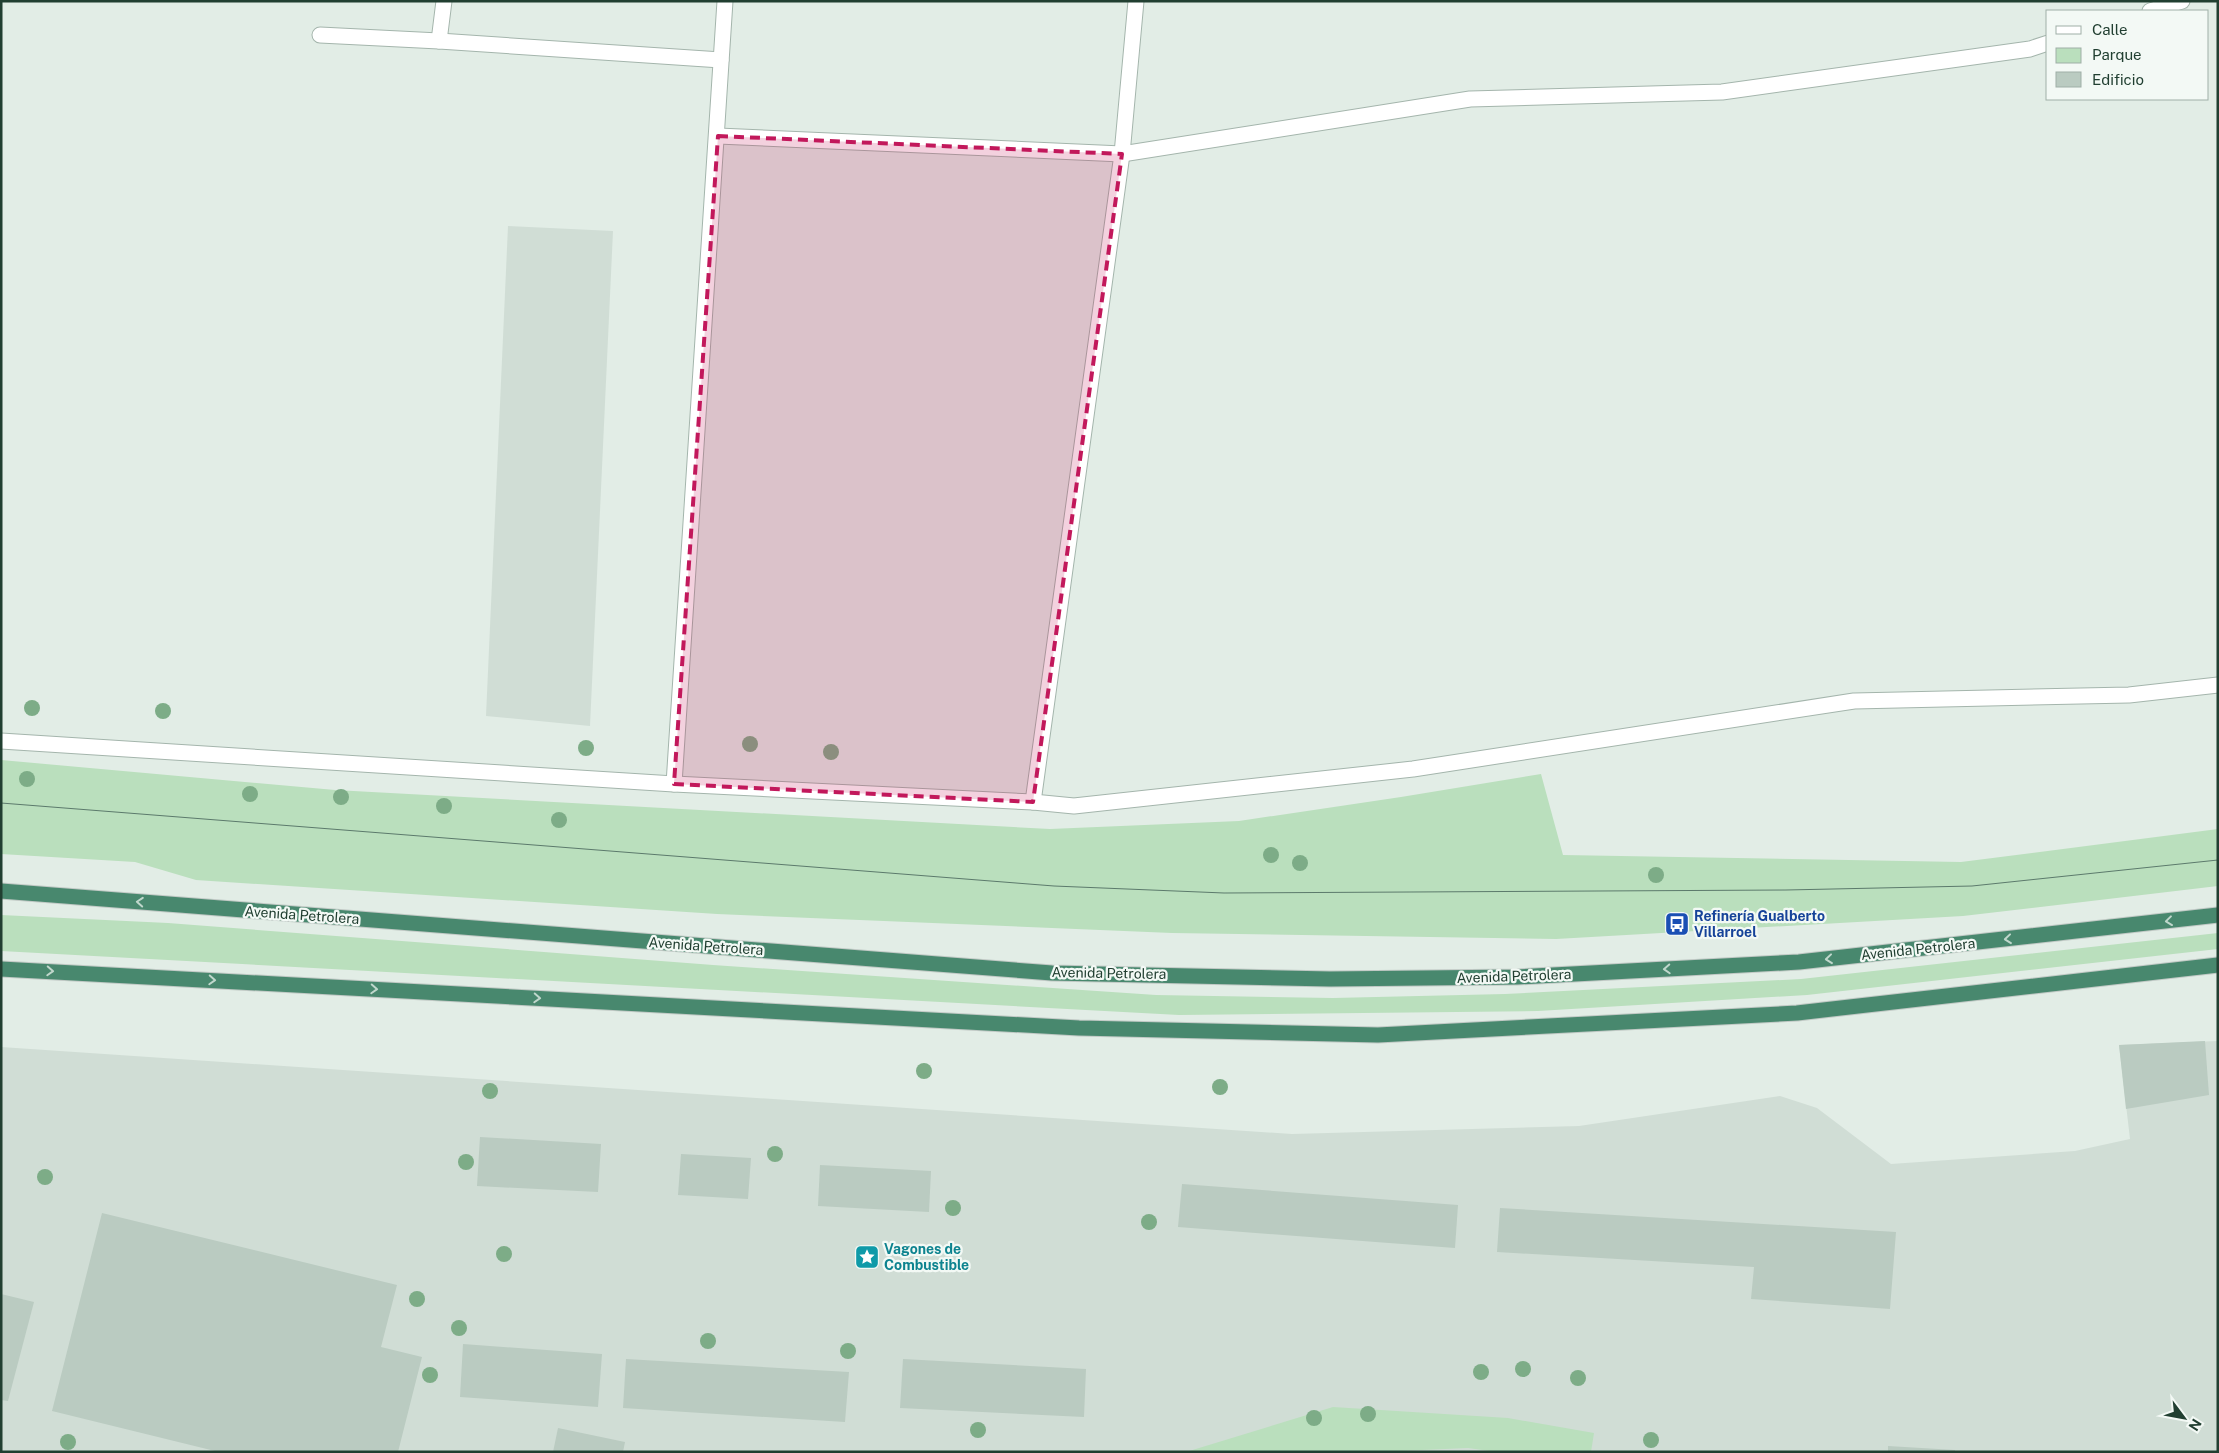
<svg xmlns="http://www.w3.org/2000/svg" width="2219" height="1453" font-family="'Public Sans',sans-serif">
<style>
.built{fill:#d0ddd5}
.green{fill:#badfbd}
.building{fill:#bacbc1}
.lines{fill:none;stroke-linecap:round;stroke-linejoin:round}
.minor-casing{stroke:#a4b5ac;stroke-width:17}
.trunk-casing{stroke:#c1c9c5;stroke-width:17}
.minor{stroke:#fff;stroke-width:15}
.trunk{stroke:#48886e;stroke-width:15}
.tram{stroke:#5c7a6c;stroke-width:1}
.tree{fill:#7dac87}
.oneway{stroke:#c0d7cc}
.marked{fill:#c2185b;fill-opacity:0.2;stroke:#c2185b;stroke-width:4;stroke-dasharray:10 6;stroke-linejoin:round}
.labels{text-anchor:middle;stroke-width:4.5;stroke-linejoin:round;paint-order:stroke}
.street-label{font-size:14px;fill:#213f31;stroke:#f3f9f5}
.transit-label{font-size:14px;font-weight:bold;fill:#164399;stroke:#f3f9f5;text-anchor:start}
.culture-label{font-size:14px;font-weight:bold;fill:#0d838f;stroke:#f3f9f5;text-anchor:start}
</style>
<rect width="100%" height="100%" fill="#e2ede6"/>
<g class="built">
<polygon points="508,226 613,231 590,726 486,716"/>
<polygon points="2218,1041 2218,1452 1,1452 1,1047 1292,1134 1579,1126 1780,1096 1817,1108 1891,1164 2075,1151 2130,1139 2119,1045"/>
</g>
<g class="green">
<polygon points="1,760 335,790 1050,829 1239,821 1401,797 1541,774 1563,855 1961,862 2218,829 2218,886 1963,916 1556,939 1172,933 717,914 196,880 135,862 1,854"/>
<polygon points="1,915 168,923 713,965 1156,995 1333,998 1505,994 1801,979 2218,933 2218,949 1807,995 1538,1011 1179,1015 1,951"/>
<polygon points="1333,1407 1508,1418 1594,1433 1591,1452 1497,1452 1468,1448 1376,1452 1186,1452"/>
</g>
<g class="building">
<polygon points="2205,1041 2209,1095 2126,1109 2119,1045"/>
<polygon points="480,1137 601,1144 598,1192 477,1186"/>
<polygon points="681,1154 751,1158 748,1199 678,1195"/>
<polygon points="820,1165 931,1171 929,1212 818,1206"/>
<polygon points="1182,1184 1458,1205 1455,1248 1178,1227"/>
<polygon points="1500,1208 1896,1232 1890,1309 1751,1299 1754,1267 1497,1252"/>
<polygon points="102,1213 397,1285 381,1347 422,1357 398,1452 219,1452 52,1411"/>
<polygon points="1,1294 34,1302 8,1401 1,1400"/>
<polygon points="463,1344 602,1354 598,1407 460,1397"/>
<polygon points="626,1359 849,1372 845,1422 623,1408"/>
<polygon points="903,1359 1086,1369 1084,1417 900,1408"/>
<polygon points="558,1428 625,1442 623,1452 553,1452"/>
<polygon points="1888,1446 1955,1450 1955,1452 1888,1452"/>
</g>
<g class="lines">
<defs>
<g id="minor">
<polyline points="2150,11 2182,1"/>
<polyline points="320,35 439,41 721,60"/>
<polyline points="439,41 444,1"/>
<polyline points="718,136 1122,154 1470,99 1722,92 2030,49 2048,43"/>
<polyline points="1,741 674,784 1033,802 1074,806 1413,769 1854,701 2129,695 2218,685"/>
<polyline points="674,784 725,1"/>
<polyline points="1033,802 1122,154 1136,1"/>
</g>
<g id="trunk">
<polyline points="1,891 1052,973 1330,979 1517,977 1799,962 2218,915"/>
<polyline points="1,969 1079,1028 1378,1035 1797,1013 2218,965"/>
</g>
</defs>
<use href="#minor" class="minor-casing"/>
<use href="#trunk" class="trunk-casing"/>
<use href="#minor" class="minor"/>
<use href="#trunk" class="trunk"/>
<polyline class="tram" points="1,803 1054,886 1224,893 1786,890 1972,886 2218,860"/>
</g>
<g class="tree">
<circle cx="32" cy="708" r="8"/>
<circle cx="163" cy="711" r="8"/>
<circle cx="750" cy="744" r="8"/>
<circle cx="586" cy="748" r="8"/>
<circle cx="831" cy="752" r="8"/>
<circle cx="27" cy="779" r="8"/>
<circle cx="250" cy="794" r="8"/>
<circle cx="341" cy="797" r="8"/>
<circle cx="444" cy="806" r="8"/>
<circle cx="559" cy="820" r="8"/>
<circle cx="1271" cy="855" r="8"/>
<circle cx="1300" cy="863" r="8"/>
<circle cx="1656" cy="875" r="8"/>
<circle cx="924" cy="1071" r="8"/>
<circle cx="1220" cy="1087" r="8"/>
<circle cx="490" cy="1091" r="8"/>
<circle cx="775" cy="1154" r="8"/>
<circle cx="466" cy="1162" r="8"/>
<circle cx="45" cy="1177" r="8"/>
<circle cx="953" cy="1208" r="8"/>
<circle cx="1149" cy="1222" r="8"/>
<circle cx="504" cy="1254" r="8"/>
<circle cx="417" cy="1299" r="8"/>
<circle cx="459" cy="1328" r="8"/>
<circle cx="708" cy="1341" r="8"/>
<circle cx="848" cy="1351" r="8"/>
<circle cx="1523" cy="1369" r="8"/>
<circle cx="1481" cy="1372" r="8"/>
<circle cx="430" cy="1375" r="8"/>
<circle cx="1578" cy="1378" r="8"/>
<circle cx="1368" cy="1414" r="8"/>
<circle cx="1314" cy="1418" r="8"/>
<circle cx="978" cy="1430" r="8"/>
<circle cx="1651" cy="1440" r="8"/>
<circle cx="68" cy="1442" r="8"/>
</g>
<defs><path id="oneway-chevron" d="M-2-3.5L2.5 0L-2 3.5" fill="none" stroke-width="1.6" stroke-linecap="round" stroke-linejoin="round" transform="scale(1.25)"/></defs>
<g class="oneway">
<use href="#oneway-chevron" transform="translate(140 902) rotate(-176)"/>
<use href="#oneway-chevron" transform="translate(2169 921) rotate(173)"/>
<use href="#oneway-chevron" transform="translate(2008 939) rotate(174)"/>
<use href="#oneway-chevron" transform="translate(1829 959) rotate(174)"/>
<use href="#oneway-chevron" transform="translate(1667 969) rotate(177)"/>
<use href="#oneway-chevron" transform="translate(50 971) rotate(3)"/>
<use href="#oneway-chevron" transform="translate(212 980) rotate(3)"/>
<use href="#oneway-chevron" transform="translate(374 989) rotate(3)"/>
<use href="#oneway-chevron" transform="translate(537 998) rotate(3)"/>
</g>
<path class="marked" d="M 718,136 L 1122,154 L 1033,802 L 674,784 Z"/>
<defs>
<symbol id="bus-square" viewBox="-11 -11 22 22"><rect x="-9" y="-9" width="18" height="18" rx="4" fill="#1a4fb4" stroke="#f3f9f5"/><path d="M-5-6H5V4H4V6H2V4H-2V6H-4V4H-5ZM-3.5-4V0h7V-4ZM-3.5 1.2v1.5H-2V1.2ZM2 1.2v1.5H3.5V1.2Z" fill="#fff"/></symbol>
<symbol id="sight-square" viewBox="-11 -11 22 22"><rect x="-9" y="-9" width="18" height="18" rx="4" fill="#0f9aa8" stroke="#f3f9f5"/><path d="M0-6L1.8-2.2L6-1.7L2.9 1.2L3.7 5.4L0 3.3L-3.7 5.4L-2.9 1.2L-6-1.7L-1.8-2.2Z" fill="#fff"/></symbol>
</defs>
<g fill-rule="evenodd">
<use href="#bus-square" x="1663" y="910" width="28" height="28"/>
<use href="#sight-square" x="853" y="1243" width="28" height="28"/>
</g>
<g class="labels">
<g class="street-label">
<text transform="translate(302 915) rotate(4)" y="5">Avenida Petrolera</text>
<text transform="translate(706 946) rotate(4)" y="5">Avenida Petrolera</text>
<text transform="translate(1918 949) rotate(-6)" y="5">Avenida Petrolera</text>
<text transform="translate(1109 973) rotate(1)" y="5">Avenida Petrolera</text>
<text transform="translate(1514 976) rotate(-2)" y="5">Avenida Petrolera</text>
</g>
<g class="transit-label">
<text x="1694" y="921">Refinería Gualberto<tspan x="1694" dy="16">Villarroel</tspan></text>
</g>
<g class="culture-label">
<text x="884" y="1254">Vagones de<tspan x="884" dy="16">Combustible</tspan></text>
</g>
</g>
<rect width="2219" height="1453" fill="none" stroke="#213f31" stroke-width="5"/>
<rect x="2046" y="10" width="162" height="90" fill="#f3f9f5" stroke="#9fafa7"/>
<rect x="2056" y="26" width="25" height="8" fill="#ffffff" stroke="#9fafa7"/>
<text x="2092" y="35" font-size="15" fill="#213f31">Calle</text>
<rect x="2056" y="48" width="25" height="15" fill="#badfbd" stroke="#9fafa7"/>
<text x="2092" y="60" font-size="15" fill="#213f31">Parque</text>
<rect x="2056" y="72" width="25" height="15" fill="#bacbc1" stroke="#9fafa7"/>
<text x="2092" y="85" font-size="15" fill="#213f31">Edificio</text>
<g transform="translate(2184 1418) rotate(122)" stroke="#f3f9f5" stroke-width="4" paint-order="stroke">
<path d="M0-4L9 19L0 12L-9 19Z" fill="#213f31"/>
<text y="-8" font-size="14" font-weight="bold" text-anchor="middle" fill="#213f31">N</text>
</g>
</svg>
